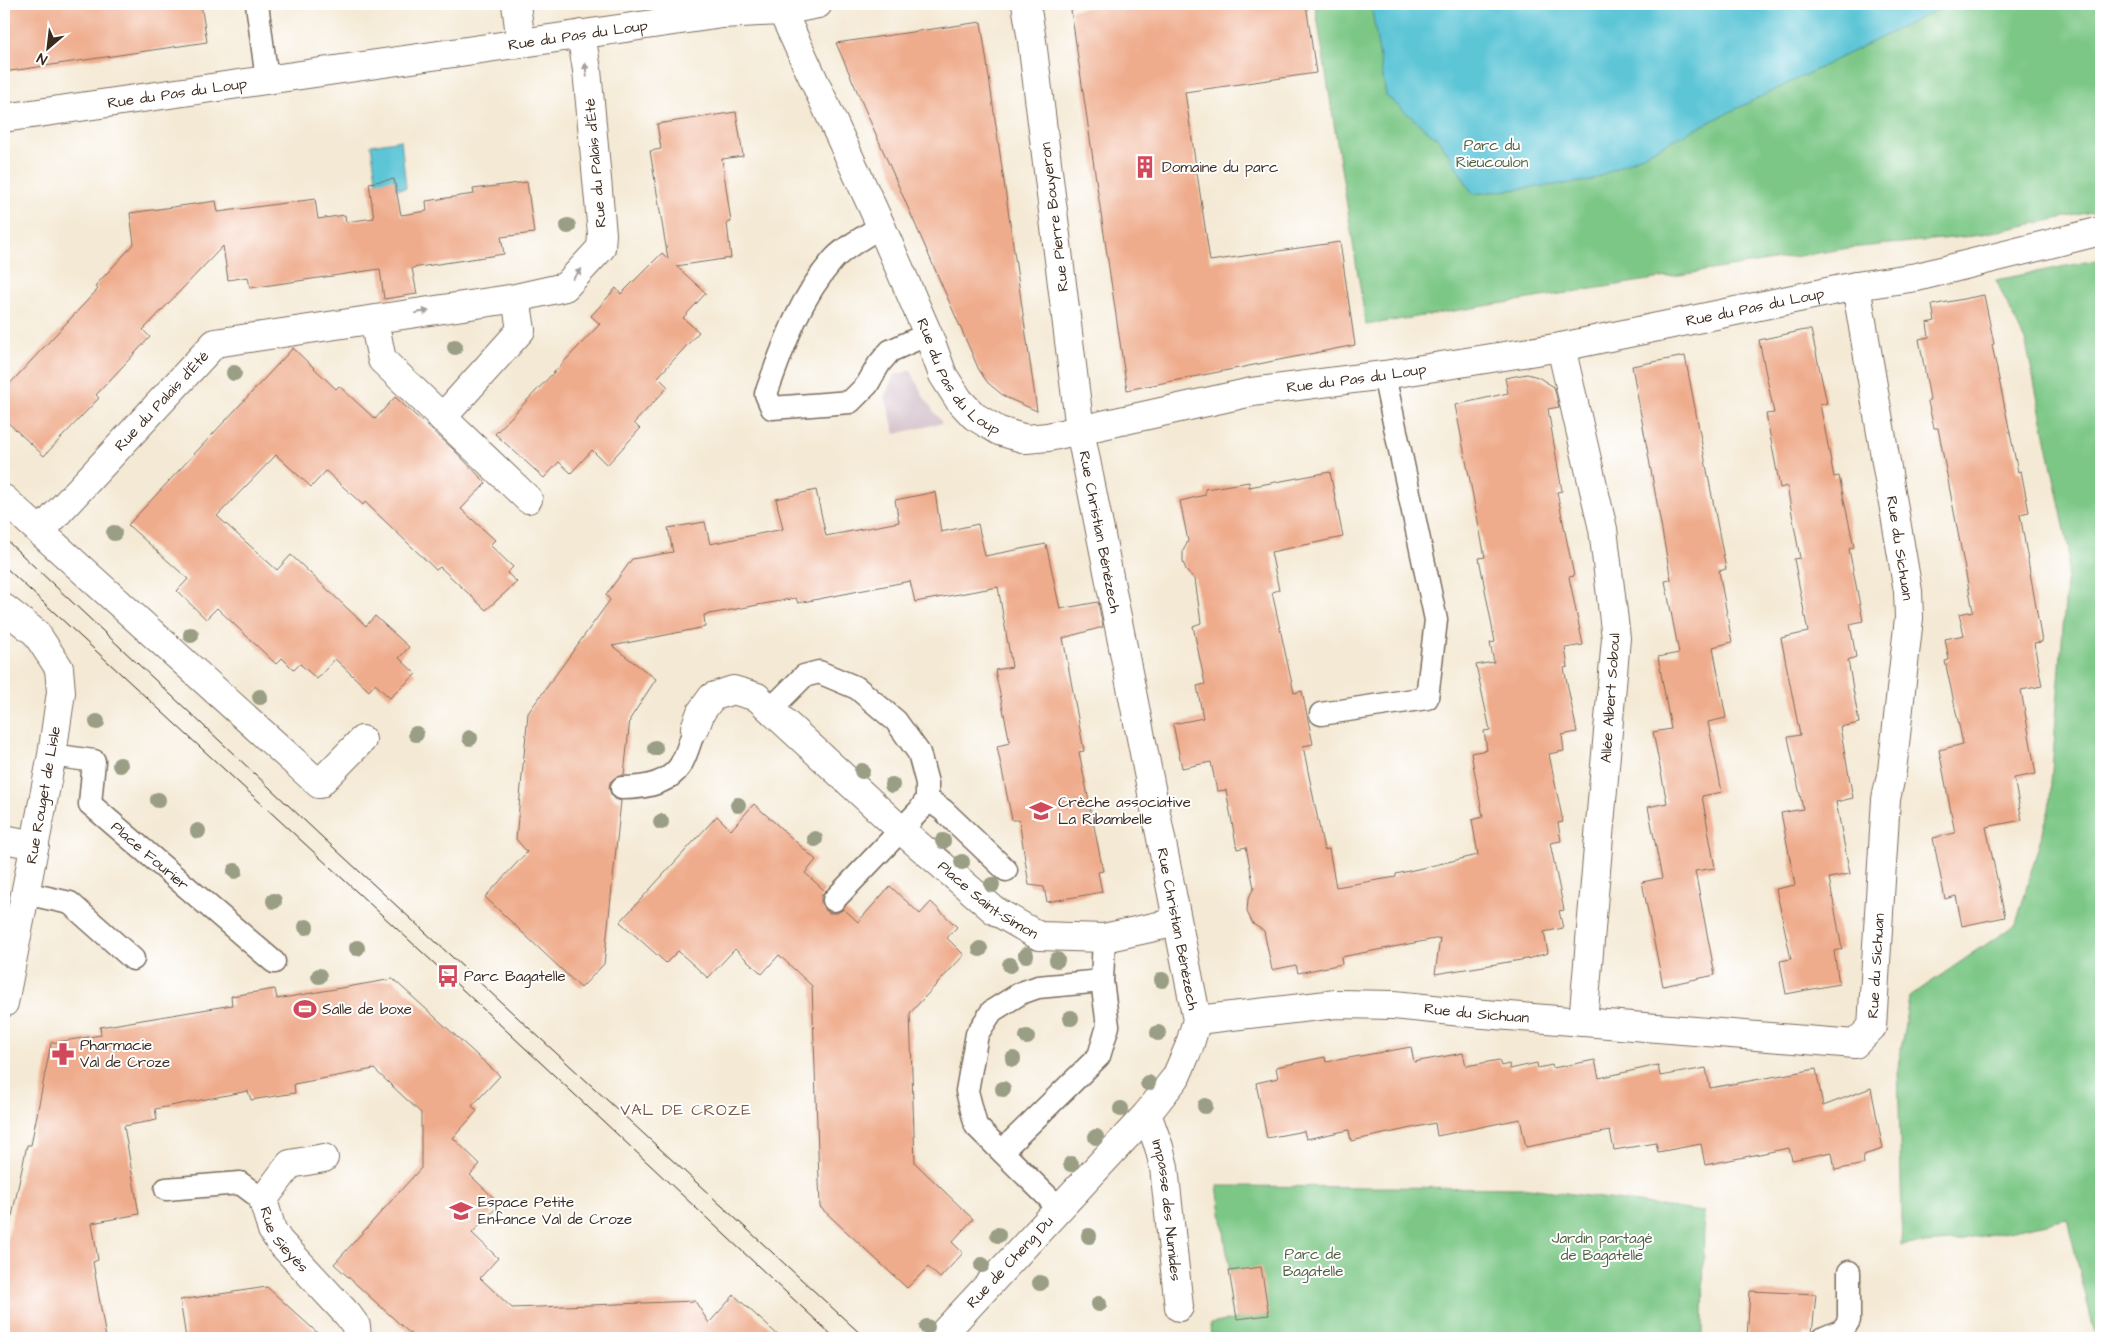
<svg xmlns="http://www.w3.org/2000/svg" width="2105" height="1342" font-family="'Architects Daughter',sans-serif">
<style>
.industrial{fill:#d2bdc7}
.green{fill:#7bc786;stroke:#5b7852}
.water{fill:#5bc5d6;stroke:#4b787a}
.building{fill:#efac8c}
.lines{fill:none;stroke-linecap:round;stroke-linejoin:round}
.lane-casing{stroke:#7c6d5e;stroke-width:25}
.street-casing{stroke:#7c6d5e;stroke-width:30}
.lane{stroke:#fff;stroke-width:22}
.street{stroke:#fff;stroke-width:28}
.tram{stroke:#3b2a1e;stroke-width:1}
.tree{fill:#9a9e84}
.oneway{fill:#a79f9a}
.labels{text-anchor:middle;stroke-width:4;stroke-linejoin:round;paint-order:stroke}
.street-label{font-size:15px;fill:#3b2a1e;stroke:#fff}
.park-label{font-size:15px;fill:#516142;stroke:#fff}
.poi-label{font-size:15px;fill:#3b2a1e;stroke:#fff;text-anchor:start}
.neighbourhood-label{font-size:16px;letter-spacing:1px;fill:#7a5844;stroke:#fff}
</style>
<rect width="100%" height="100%" fill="#fff"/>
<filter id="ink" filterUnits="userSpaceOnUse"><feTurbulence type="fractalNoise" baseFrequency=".02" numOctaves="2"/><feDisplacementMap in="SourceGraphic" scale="10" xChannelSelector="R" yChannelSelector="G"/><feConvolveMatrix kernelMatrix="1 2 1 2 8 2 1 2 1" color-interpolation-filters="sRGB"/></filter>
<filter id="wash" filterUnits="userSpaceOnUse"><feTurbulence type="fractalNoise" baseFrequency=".0096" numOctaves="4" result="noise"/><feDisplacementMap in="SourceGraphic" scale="20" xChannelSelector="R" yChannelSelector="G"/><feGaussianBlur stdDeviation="1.12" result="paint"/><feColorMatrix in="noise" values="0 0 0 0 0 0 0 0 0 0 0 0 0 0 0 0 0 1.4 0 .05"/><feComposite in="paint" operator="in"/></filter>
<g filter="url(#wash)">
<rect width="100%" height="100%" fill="#f4e9d4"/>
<polygon class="industrial" points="911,370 923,396 942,423 895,434 885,395 894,375"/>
<g class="green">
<polygon points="1315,4 2101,4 2101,210 1973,236 1849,248 1366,325"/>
<polygon points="2101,259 2101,1338 2096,1338 2067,1219 1963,1240 1901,1245 1902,1219 1898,1068 1909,997 2016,924 2049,810 2069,550 2026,343 1996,280"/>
<polygon points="1217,1186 1529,1188 1704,1212 1703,1338 1211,1338 1210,1324 1237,1319"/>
</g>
<g class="water">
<polygon points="1371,4 1949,4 1590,181 1473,194 1440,141 1386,96"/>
<polygon points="401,140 406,188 378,191 371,145"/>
</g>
<g id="blocks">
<g class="building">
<polygon points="4,4 201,4 207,42 4,72"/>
<polygon points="1113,4 1306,4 1316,73 1185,92 1210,261 1340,242 1355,345 1127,390 1071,10"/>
<polygon points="981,22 1037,411 1005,397 988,383 979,370 836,43"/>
<polygon points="736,112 743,156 722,159 731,222 727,223 731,258 676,266 706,293 683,318 699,332 658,377 668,387 634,423 640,429 607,465 592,450 571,473 559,462 544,478 495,434 600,324 591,316 616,288 621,294 662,253 668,259 650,151 661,149 657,124"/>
<polygon points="394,179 401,215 427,211 426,201 474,194 473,189 527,182 534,233 501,237 504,254 412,268 417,294 384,299 380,269 250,288 248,277 228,280 223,246 143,330 150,337 96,395 99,398 44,456 4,419 4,390 98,289 95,286 134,244 130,213 216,201 218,212 315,199 318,219 345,215 346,222 374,218 369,183"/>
<polygon points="1984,295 1994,344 1992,345 2018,472 2021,471 2029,512 2020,514 2042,642 2034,643 2042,686 2021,690 2036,774 2014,778 2022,820 1986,827 2005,917 1962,926 1956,896 1945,899 1933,838 1955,833 1939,750 1963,744 1945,661 1949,660 1945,639 1964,635 1959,614 1973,611 1938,428 1934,428 1928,402 1930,399 1919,339 1929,337 1927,323 1935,321 1932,305"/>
<polygon points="1805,330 1811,330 1827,403 1820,404 1834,477 1839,476 1854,547 1849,549 1863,621 1850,624 1856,657 1848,660 1859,723 1840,727 1853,798 1836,802 1850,874 1829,878 1842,949 1834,951 1839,984 1786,994 1780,961 1791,959 1776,889 1795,885 1781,813 1803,809 1788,737 1800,735 1781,638 1808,632 1794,559 1800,558 1787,486 1780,488 1766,414 1774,413 1759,340"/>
<polygon points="293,348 336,389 339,386 375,419 395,397 452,448 486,483 461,509 495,540 490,545 513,567 507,573 517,582 486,610 440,567 436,570 365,502 363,505 326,471 311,487 276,455 217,516 277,570 291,555 366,626 375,616 409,647 399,658 416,674 390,698 375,684 369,691 335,659 317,679 300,664 294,670 282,658 276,664 217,608 206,619 177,591 188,579 128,525"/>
<polygon points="1685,356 1726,569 1719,571 1732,642 1713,647 1726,718 1708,722 1722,792 1702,796 1715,868 1695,871 1715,975 1663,986 1642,882 1662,878 1648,807 1667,803 1653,732 1671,729 1658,657 1679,653 1665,581 1671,580 1632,366"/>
<polygon points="1527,374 1538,377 1554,387 1559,407 1548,409 1562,491 1557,492 1574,576 1569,577 1583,645 1565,648 1568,667 1564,668 1577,732 1562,735 1564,751 1549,754 1563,822 1558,823 1561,841 1550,843 1564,910 1559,911 1563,928 1544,932 1548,953 1527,959 1435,974 1440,938 1341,957 1342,964 1298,973 1296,965 1272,970 1264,931 1253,924 1247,912 1248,899 1254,888 1246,847 1237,849 1226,790 1217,791 1211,762 1182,768 1173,724 1203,718 1197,686 1205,684 1193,626 1201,623 1195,579 1187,572 1183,562 1183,551 1188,541 1180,501 1205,495 1205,489 1249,482 1249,487 1330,472 1343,537 1271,552 1279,590 1272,592 1294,693 1302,691 1313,744 1303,746 1324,850 1329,849 1336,887 1396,877 1396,874 1478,855 1472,820 1483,817 1471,753 1487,750 1484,731 1490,730 1476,665 1494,662 1490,643 1495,642 1479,558 1485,557 1455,405 1508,393 1505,378"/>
<polygon points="816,490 826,536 899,522 895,500 935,492 941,532 978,524 985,556 1046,544 1060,609 1098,602 1103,627 1063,638 1084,751 1079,752 1103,871 1098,872 1102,892 1047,902 1044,887 1029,885 1019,820 1012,820 997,746 1010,743 995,670 1012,667 998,587 915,602 910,581 798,603 796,598 704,615 705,627 612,646 656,679 630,719 624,775 616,777 610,782 609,788 611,794 615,799 621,801 604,964 581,988 485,897 527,852 516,839 528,713 610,600 606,595 632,559 673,552 668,528 705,522 710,544 783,529 776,499"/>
<polygon points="754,804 816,860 805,873 825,891 821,896 821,903 825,910 830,913 837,913 844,909 858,922 890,886 920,914 931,902 957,927 947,938 964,955 910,1013 915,1163 973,1219 952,1242 963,1253 940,1278 928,1267 907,1288 820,1207 812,986 779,955 762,974 735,949 708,978 678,951 666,963 620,922 717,816 731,830"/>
<polygon points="393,979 500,1076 472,1106 477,1111 453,1138 480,1164 470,1175 500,1204 472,1233 498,1258 480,1278 512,1308 695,1301 709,1323 734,1295 781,1338 415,1338 334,1264 421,1168 421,1113 374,1069 294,1084 295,1093 251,1100 248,1091 155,1109 157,1120 124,1126 139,1214 92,1223 98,1260 93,1262 106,1338 4,1338 4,1254 27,1145 31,1145 51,1043 101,1035 100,1027 232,1005 231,996 275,989 277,999"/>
<polygon points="1411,1047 1414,1062 1463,1053 1466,1066 1499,1060 1501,1066 1509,1064 1510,1069 1537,1063 1538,1068 1552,1065 1553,1068 1595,1060 1599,1078 1658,1065 1660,1076 1706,1068 1710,1088 1816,1069 1823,1106 1871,1088 1883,1149 1863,1155 1864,1164 1835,1170 1832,1152 1792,1160 1789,1148 1705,1165 1701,1144 1658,1152 1656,1143 1614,1150 1610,1131 1526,1147 1520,1119 1437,1136 1435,1123 1351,1141 1349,1130 1306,1139 1304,1131 1267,1138 1256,1083 1278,1078 1276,1067 1325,1057 1326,1062"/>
<polygon points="1261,1267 1269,1315 1237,1319 1229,1271"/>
<polygon points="267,1287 323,1338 186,1338 180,1300"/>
<polygon points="1750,1291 1816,1294 1812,1334 1804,1333 1803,1338 1747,1338"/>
</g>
</g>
</g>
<g filter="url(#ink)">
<use href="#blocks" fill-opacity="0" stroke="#7c6d5e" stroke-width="1"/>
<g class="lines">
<defs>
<g id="lane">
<polyline points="257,4 267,80"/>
<path d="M 881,226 C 867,236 844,247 833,260 C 799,299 783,347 766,394 L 772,408 L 850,402 L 867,385 L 879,364 L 890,351 L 928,334"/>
<polyline points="771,709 804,676 819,672 857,688 896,721 919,753 927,783 927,799 920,810 834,900"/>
<polyline points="1321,714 1427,698 1436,620 1384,375"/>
<path id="s1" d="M 52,755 L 94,761 L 90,804 L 274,962"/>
<path d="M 622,788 C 642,788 668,784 680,766 C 687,755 690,740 695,728"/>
<polyline points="927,799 943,810 1006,870"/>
<polyline points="25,893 70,903 133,959"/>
<polyline points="1002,1151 1099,1056 1108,1026 1102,981 1104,938"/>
<polyline points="166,1189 240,1183 263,1200"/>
<polyline points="1060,1209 976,1126 967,1091 977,1034 992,1011 1021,993 1038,987 1102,981"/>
<polyline points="1824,1338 1843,1330 1849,1320 1849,1272"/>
</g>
<g id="street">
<polyline points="516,4 521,43"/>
<polyline points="782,11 818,4"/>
<path id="s2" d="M 4,118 L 722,14 L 782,11 L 881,226 L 928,334 L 943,375 L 959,400 L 974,416 L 999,431 L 1026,439 L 1048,437 L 1252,392 L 1384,375 L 1561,347 L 1856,286 L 1917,277 L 2101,231"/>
<polyline points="374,320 382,360 528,499"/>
<polyline points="1561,347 1603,529 1616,638 1583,1022"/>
<polyline points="442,418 521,330 516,298"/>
<polyline points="4,499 319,784 362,740"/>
<path id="s3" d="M 40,532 L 215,343 L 516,298 L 565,287 L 601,248 L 602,234 L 587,70 L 581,34"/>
<polyline points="4,608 36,633 59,668 61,692 52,755 4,1003"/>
<path id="s4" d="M 695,728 L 701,712 L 712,697 L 733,690 L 757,697 L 901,830 L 994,910 L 1039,936 L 1104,938 L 1177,922"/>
<polyline points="4,839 35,845"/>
<path id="s5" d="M 1197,1020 L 1336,1004 L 1394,1005 L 1472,1013 L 1855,1044 L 1872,1027 L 1886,799 L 1892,771 L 1909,618 L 1908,591 L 1856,286"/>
<path id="s6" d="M 1147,1114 L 1159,1147 L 1164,1167 L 1179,1307"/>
<path id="s7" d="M 324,1158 L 290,1164 L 263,1200 L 272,1230 L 279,1241 L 348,1315 L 356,1326 L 357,1338"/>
<path id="s8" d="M 939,1338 L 1147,1114 L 1176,1077 L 1189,1047 L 1197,1020 L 1080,430 L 1032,41 L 1026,4"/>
</g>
</defs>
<use href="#lane" class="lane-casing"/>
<use href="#street" class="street-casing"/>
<use href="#lane" class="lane"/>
<use href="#street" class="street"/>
<g class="tram">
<polyline points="4,538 321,836 865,1338"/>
<polyline points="4,566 448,976 835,1338"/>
</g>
</g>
<g class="tree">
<circle cx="568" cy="226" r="8"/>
<circle cx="455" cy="347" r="8"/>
<circle cx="234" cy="373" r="8"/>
<circle cx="114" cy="533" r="8"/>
<circle cx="191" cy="635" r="8"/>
<circle cx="260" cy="697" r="8"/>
<circle cx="97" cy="722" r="8"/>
<circle cx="416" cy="734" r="8"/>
<circle cx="470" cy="738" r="8"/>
<circle cx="655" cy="748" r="8"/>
<circle cx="120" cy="765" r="8"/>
<circle cx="862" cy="771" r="8"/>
<circle cx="892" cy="785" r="8"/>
<circle cx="158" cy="800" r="8"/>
<circle cx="738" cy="805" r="8"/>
<circle cx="661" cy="822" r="8"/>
<circle cx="198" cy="831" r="8"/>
<circle cx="815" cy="839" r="8"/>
<circle cx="943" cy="841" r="8"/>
<circle cx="962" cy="862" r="8"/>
<circle cx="235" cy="871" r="8"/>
<circle cx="992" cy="885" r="8"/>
<circle cx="274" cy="901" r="8"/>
<circle cx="306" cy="927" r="8"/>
<circle cx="357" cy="948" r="8"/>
<circle cx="980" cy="949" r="8"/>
<circle cx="1026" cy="955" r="8"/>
<circle cx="1057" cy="960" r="8"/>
<circle cx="1010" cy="965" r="8"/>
<circle cx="319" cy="976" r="8"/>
<circle cx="1162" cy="980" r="8"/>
<circle cx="1071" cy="1018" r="8"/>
<circle cx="1158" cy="1033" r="8"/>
<circle cx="1027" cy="1037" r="8"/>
<circle cx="1013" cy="1059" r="8"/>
<circle cx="1148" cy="1083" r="8"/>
<circle cx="1003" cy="1089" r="8"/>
<circle cx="1205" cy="1106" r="8"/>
<circle cx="1121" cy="1109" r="8"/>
<circle cx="1096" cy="1137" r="8"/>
<circle cx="1071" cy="1164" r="8"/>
<circle cx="998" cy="1235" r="8"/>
<circle cx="1089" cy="1236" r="8"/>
<circle cx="982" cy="1265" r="8"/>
<circle cx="1040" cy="1283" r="8"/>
<circle cx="1099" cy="1304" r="8"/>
<circle cx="927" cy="1327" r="8"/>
</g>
<defs><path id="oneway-solid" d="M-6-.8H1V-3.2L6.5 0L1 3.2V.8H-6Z" transform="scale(1.25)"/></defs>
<g class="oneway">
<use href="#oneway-solid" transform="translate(586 70) rotate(-97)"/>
<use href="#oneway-solid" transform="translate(577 274) rotate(-48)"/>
<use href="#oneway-solid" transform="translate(422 312) rotate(-9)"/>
</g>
</g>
<defs>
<symbol id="building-bare" viewBox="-9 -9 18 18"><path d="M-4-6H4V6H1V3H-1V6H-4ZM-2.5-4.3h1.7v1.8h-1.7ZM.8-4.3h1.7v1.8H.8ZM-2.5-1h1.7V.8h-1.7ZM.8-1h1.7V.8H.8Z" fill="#d1495b" stroke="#fff" stroke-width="2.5" paint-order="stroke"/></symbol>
<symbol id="school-bare" viewBox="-9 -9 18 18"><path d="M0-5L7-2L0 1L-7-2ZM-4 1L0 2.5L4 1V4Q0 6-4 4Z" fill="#d1495b" stroke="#fff" stroke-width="2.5" paint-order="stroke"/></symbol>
<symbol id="bus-bare" viewBox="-9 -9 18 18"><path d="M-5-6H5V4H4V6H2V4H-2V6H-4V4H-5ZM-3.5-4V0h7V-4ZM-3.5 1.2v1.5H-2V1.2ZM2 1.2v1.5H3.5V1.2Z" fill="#d1495b" stroke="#fff" stroke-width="2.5" paint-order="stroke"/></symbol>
<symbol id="stadium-bare" viewBox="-9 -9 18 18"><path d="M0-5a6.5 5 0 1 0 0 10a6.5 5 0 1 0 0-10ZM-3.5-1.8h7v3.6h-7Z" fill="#d1495b" stroke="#fff" stroke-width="2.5" paint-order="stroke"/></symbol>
<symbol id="pharmacy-bare" viewBox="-9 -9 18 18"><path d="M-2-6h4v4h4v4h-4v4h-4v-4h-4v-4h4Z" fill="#d1495b" stroke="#fff" stroke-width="2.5" paint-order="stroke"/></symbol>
</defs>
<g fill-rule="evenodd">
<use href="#building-bare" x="1129" y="151" width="32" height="32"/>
<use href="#school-bare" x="1025" y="795" width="32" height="32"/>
<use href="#bus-bare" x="432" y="960" width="32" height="32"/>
<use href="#stadium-bare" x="289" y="993" width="32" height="32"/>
<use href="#pharmacy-bare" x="47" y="1038" width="32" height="32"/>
<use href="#school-bare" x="445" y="1195" width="32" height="32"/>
</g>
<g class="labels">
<g class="street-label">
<text dy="5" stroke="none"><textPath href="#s2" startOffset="580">Rue du Pas du Loup</textPath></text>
<text dy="5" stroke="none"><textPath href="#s2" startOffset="175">Rue du Pas du Loup</textPath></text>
<text transform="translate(595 163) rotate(-95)" y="5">Rue du Palais d'Été</text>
<text transform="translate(1054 217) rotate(-97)" y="5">Rue Pierre Bouyeron</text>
<text dy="5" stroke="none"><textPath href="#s2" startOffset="2034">Rue du Pas du Loup</textPath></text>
<text dy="5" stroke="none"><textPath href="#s2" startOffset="1194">Rue du Pas du Loup</textPath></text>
<text dy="5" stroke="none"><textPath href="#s2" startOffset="1629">Rue du Pas du Loup</textPath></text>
<text dy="5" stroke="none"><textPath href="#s3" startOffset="179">Rue du Palais d'Été</textPath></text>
<text transform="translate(1100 532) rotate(79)" y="5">Rue Christian Bénézech</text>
<text transform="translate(1900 548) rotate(81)" y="5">Rue du Sichuan</text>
<text transform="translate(1610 698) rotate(-86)" y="5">Allée Albert Soboul</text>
<text transform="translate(43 795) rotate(-80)" y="5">Rue Rouget de Lisle</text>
<text dy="5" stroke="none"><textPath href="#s1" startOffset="165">Place Fourier</textPath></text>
<text dy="5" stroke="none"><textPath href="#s4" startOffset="391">Place Saint-Simon</textPath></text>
<text transform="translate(1178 929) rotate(79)" y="5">Rue Christian Bénézech</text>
<text dy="5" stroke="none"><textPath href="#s5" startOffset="746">Rue du Sichuan</textPath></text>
<text dy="5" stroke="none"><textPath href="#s5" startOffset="281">Rue du Sichuan</textPath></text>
<text dy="5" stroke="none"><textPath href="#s6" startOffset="99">Impasse des Numides</textPath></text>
<text dy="5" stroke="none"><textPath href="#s7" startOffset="125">Rue Sieyès</textPath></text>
<text dy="5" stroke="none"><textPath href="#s8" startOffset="104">Rue de Cheng Du</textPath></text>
</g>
<g class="park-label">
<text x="1492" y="150">Parc du<tspan x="1492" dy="17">Rieucoulon</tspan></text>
<text x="1602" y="1243">Jardin partagé<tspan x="1602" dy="17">de Bagatelle</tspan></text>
<text x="1313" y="1259">Parc de<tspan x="1313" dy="17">Bagatelle</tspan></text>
</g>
<g class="poi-label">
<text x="1162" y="172">Domaine du parc</text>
<text x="1058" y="807">Crèche associative<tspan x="1058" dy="17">La Ribambelle</tspan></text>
<text x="464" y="981">Parc Bagatelle</text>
<text x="322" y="1014">Salle de boxe</text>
<text x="80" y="1050">Pharmacie<tspan x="80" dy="17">Val de Croze</tspan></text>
<text x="478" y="1207">Espace Petite<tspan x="478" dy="17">Enfance Val de Croze</tspan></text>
</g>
<g class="neighbourhood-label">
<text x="686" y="1115">VAL DE CROZE</text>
</g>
</g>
<rect width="2105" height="1342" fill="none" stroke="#fff" stroke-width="20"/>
<g transform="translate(48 48) rotate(208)" stroke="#ffffff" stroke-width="4" paint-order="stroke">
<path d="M0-4L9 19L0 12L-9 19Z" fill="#3b2a1e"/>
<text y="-8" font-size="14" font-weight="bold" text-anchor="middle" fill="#3b2a1e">N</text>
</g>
</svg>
